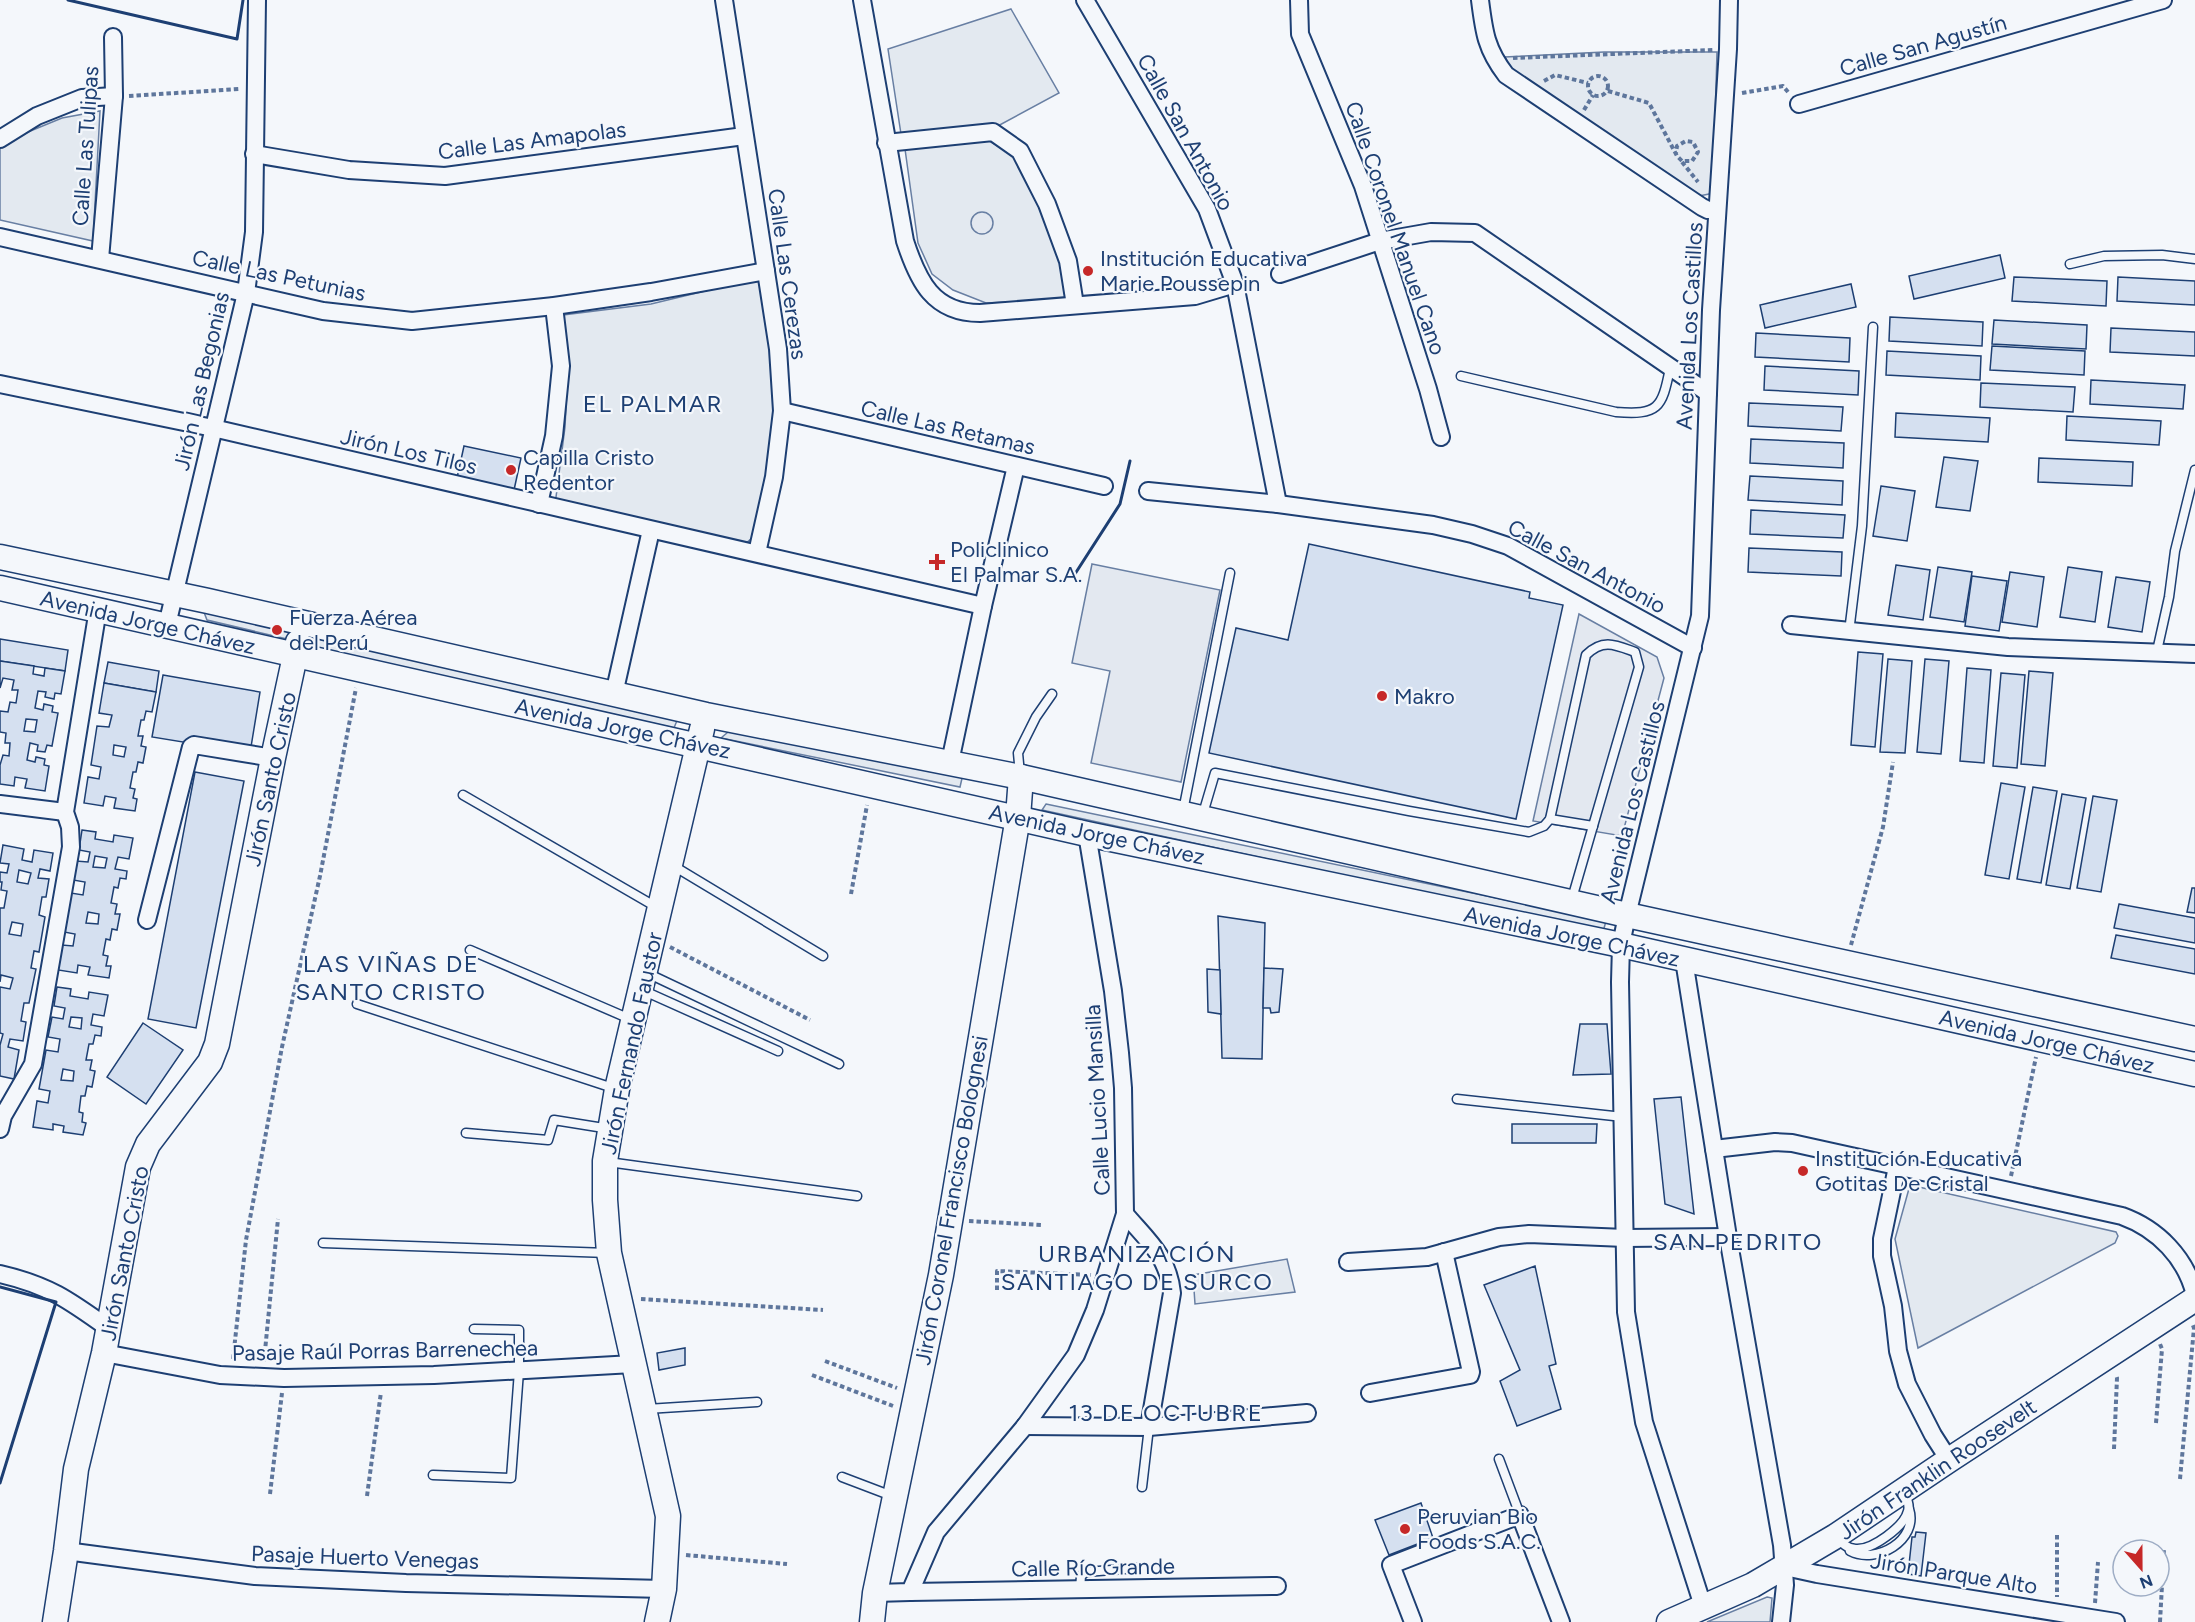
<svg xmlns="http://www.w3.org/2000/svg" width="2195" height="1622" font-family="Figtree,sans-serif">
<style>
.green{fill:#e3e9f0;stroke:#687fa3;stroke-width:1.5}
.parking{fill:#e3e8f0;stroke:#687fa3;stroke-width:1.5}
.building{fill:#d5e0f0;stroke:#1d3f73;stroke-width:1.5;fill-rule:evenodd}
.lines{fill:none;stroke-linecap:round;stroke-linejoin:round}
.lane-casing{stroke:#1d3f73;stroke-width:11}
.street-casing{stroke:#1d3f73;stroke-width:20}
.secondary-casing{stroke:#1d3f73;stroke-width:27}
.path{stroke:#5e769c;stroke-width:4;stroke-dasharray:4.5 3;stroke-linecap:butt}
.lane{stroke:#f4f7fb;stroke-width:8}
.street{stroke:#f4f7fb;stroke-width:16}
.secondary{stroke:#f4f7fb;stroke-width:24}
.wall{stroke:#1d3f73;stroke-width:3}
.poi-dot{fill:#c62828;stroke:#f4f7fb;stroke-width:2}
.labels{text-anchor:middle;stroke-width:4.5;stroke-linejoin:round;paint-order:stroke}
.street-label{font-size:22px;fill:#1d3f73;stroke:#f4f7fb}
.poi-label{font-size:22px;fill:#1d3f73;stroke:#f4f7fb;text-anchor:start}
.neighbourhood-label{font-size:24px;letter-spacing:1.5px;fill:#1d3f73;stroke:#f4f7fb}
</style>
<rect width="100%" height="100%" fill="#f4f7fb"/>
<g class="green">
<polygon points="1011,9 1059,93 996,127 901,134 888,49"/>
<polygon points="1604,52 1717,52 1713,188 1709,194 1699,196 1518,75 1509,65 1505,57"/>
<polygon points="100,111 93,241 0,220 0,147 6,141 62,118"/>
<polygon points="986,139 1012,154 1040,207 1059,250 1066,299 986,303 953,290 932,274 918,243 905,149"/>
<polygon points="759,278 773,350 775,425 768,484 752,538 745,544 555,505 565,427 568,368 563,315 651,304"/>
<polygon points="202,607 290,628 287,639 207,620"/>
<polygon points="312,636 678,718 674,728 310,646"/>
<polygon points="734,727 963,774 960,787 721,738"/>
<polygon points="1046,804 1606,921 1603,932 1042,810"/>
<polygon points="1910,1185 2116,1232 2118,1236 2115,1243 1918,1348 1895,1239"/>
<polygon points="1287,1259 1295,1292 1195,1304 1193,1275"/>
<polygon points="1767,1597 1772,1598 1770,1622 1707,1622"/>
</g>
<g class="parking">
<circle cx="982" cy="223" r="11"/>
<polygon points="1092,564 1220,590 1181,782 1091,763 1110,671 1072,663"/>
<polygon points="1579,614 1657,657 1664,678 1622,836 1533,821"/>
</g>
<g class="building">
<polygon points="2000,255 2005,278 1914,299 1909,276"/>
<polygon points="2014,277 2107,281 2106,306 2012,301"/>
<polygon points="2118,277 2195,281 2195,305 2117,301"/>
<polygon points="1851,284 1856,307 1765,328 1760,305"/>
<polygon points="1890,317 1983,322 1982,346 1889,341"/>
<polygon points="1994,320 2087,325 2086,349 1992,344"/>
<polygon points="2111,328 2195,332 2195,356 2110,352"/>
<polygon points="1756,333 1850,338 1849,362 1755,357"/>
<polygon points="1992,346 2085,351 2084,375 1990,370"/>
<polygon points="1887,351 1981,356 1980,380 1886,375"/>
<polygon points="1765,366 1859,371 1858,395 1764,390"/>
<polygon points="2091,380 2185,385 2183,409 2090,404"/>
<polygon points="1981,383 2075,387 2073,412 1980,407"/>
<polygon points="1749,403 1843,407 1841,431 1748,426"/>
<polygon points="1896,413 1990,418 1988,442 1895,437"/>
<polygon points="2067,416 2161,421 2159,445 2066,440"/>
<polygon points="1751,439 1844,443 1843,468 1750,463"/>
<polygon points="464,446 521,458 514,490 457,478"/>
<polygon points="1944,457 1978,461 1970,511 1936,507"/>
<polygon points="2039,458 2133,462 2132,486 2038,482"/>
<polygon points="1750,476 1843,481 1842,505 1748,500"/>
<polygon points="1881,486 1915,491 1907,541 1873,536"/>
<polygon points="1751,510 1845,515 1843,538 1750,534"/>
<polygon points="1309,544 1530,592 1529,598 1563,605 1516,819 1209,753 1236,628 1288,640"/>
<polygon points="1749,548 1842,552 1841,576 1748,572"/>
<polygon points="1896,565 1930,570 1923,620 1888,615"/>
<polygon points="1938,567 1972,572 1964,622 1930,617"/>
<polygon points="2068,567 2102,572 2095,622 2060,617"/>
<polygon points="2010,572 2044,577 2037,627 2002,622"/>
<polygon points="1972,576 2007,581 1999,631 1965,626"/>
<polygon points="2116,577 2150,582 2142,632 2108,627"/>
<polygon points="0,639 68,650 65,671 0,661"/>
<polygon points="1858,652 1883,654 1875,747 1851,745"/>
<polygon points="1888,659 1912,661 1905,753 1880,752"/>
<polygon points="1925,659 1949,661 1941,754 1917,752"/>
<path d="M 0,661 L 34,666 L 33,674 L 44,676 L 45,668 L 65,671 L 61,694 L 55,693 L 54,699 L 45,697 L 46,692 L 38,691 L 35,708 L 43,710 L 44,704 L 53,706 L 52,712 L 58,713 L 52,746 L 47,745 L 45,752 L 37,751 L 38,745 L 30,743 L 27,760 L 35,762 L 36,757 L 45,759 L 44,765 L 49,766 L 45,791 L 25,788 L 27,779 L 15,777 L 14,786 L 0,784 L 0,765 L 3,755 L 9,756 L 10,743 L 5,743 L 6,733 L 0,732 L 0,711 L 8,712 L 10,702 L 16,703 L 18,690 L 12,690 L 14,680 L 3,678 L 0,688 ZM 26,719 L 37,720 L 35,732 L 24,731 Z"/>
<polygon points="108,662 159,671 156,692 104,683"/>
<polygon points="1967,668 1991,670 1984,763 1960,761"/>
<polygon points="2029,671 2053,673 2045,766 2021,764"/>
<polygon points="2001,673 2025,675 2017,768 1993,766"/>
<polygon points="163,675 260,692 250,753 152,737"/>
<path d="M 104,683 L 156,692 L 152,712 L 146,711 L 144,720 L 141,720 L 138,736 L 143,736 L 141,746 L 146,747 L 143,763 L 138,762 L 136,772 L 133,772 L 130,788 L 135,789 L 133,798 L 137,799 L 135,811 L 114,808 L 116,798 L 105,796 L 103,806 L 84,803 L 88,777 L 99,779 L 101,767 L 91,765 L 97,726 L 109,727 L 112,715 L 99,713 ZM 114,745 L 126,747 L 124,757 L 113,755 Z"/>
<polygon points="195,772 244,781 196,1028 148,1019"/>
<polygon points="2001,783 2025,787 2009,879 1985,875"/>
<polygon points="2033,787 2057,791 2041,883 2017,879"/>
<polygon points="2062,794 2086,798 2070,889 2046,885"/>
<polygon points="2093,796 2117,800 2101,892 2077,888"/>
<path d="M 82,830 L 96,832 L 95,839 L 113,842 L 114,835 L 133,838 L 129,859 L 118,857 L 115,869 L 127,871 L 126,879 L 120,878 L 118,888 L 114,887 L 111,903 L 117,904 L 115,914 L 120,914 L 117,930 L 112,929 L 110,940 L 106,939 L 103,955 L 108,956 L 106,966 L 111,966 L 109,978 L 88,975 L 90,967 L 78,965 L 77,973 L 58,970 L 62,945 L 73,946 L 75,934 L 64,932 L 71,893 L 83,895 L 85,882 L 73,880 L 76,861 L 88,862 L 90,852 L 79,850 ZM 95,856 L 107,858 L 105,868 L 93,867 ZM 88,912 L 99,914 L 98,924 L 86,923 Z"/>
<path d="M 3,845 L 24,849 L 22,860 L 32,862 L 34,850 L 53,853 L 50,871 L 40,869 L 38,878 L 49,879 L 46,897 L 42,897 L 39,915 L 45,917 L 39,952 L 34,951 L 31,968 L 36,969 L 29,1003 L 24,1003 L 21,1021 L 26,1022 L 23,1041 L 10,1039 L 8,1047 L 19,1050 L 14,1079 L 0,1076 L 0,1045 L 3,1034 L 0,1033 L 0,987 L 10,989 L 13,978 L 1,975 L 0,982 L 0,908 L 4,908 L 7,891 L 1,890 L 2,882 L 0,882 L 0,872 L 7,873 L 9,864 L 0,863 ZM 19,870 L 31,873 L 28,884 L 17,882 ZM 12,922 L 23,924 L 21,936 L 9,934 Z"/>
<polygon points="2192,888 2195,888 2195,913 2187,912"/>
<polygon points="2119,904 2195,918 2195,943 2114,928"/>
<polygon points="1218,916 1265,923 1262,1059 1222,1058"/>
<polygon points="2116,935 2195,949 2195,974 2111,958"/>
<polygon points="1264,968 1283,969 1279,1012 1271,1013 1270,1008 1263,1008"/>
<polygon points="1207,969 1220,970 1221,1014 1208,1012"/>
<path d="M 57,987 L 71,989 L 70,996 L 88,999 L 89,992 L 108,995 L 104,1016 L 93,1014 L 91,1025 L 102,1027 L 101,1036 L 95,1035 L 93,1044 L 89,1044 L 86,1060 L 92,1060 L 90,1070 L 95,1071 L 92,1087 L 87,1086 L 85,1096 L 81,1096 L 79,1112 L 83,1113 L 82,1122 L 86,1123 L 83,1135 L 63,1132 L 64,1126 L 53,1124 L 53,1130 L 33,1127 L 37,1101 L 48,1103 L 50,1091 L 39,1089 L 46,1050 L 58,1052 L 60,1039 L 48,1037 L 52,1017 L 63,1019 L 65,1008 L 54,1006 ZM 71,1017 L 82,1018 L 81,1029 L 69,1027 ZM 63,1069 L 74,1071 L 73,1081 L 61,1080 Z"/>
<polygon points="143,1023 183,1050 146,1104 107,1077"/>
<polygon points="1580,1024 1607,1024 1611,1074 1573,1075"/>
<polygon points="1681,1097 1694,1214 1665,1204 1654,1099"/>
<polygon points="1512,1124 1597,1124 1596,1143 1512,1143"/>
<polygon points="1535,1266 1556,1364 1549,1366 1561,1409 1517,1426 1500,1381 1520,1370 1484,1285"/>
<polygon points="685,1348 685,1365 659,1370 657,1353"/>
<polygon points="1421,1503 1433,1538 1389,1555 1375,1520"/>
<polygon points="1916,1532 1926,1533 1921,1576 1908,1574 1912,1537 1915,1537"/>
</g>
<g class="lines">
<defs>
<g id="lane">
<polyline points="2070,264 2104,256 2162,255 2195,259"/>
<path d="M 1461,376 L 1616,412 C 1658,415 1662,409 1670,368"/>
<polyline points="1849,632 1862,526 1873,327"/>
<polyline points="2157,651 2169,597 2175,551 2195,470"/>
<polyline points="1020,774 1018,753 1036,717 1052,694"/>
<polyline points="463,795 658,908"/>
<polyline points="1183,811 1230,573"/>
<path d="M 1202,817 L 1215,773 L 1409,811 L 1529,832 L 1544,826 L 1550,819 L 1586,655 C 1603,638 1616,645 1635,652 L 1639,667 L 1571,902"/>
<polyline points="1550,819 1593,826"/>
<polyline points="672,865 823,956"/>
<polyline points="470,950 630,1019"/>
<polyline points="647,973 839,1064"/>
<polyline points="642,990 778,1051"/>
<polyline points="357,1004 616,1089"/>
<polyline points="1457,1099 1623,1117"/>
<polyline points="466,1133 548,1140 554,1120 610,1129"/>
<polyline points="608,1162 857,1196"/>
<polyline points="323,1243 608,1253"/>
<polyline points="647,1409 757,1402"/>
<polyline points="1499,1459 1520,1515"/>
<polyline points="433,1475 511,1478 519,1371 519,1330 474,1329"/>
<polyline points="842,1477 892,1496"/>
<polyline points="1142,1487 1149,1427"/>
<path d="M 1837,1537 C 1842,1543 1847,1549 1856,1549 C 1872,1550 1904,1527 1908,1511 C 1910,1505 1907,1499 1904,1493"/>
<path d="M 1850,1551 C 1876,1565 1919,1540 1909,1509"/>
<polyline points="1080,1589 1081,1576 1086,1572 1137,1568"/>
</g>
<g id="street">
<polyline points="724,0 778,349 782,411 774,477 757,553"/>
<path d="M 862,0 L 905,241 C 918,281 933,313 980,313 L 1195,296 L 1235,284"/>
<polyline points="1085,0 1207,209 1235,284 1278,504"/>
<polyline points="1299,0 1300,34 1363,186 1428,389 1441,437"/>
<path d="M 1480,0 C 1484,32 1486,49 1506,75 L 1702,207 L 1708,210 L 1717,210"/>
<polyline points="1799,104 2163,0"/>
<polyline points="0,139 37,116 82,98 114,96"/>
<polyline points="886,143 993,132 1020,151 1047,204 1068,261 1075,305"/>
<polyline points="254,154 349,170 445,176 744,136"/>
<polyline points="0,237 323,311 412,321 554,306 651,292 766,271"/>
<polyline points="100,259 114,96 113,37"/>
<polyline points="1280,274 1380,241 1431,232 1475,233 1708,393"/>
<polyline points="0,384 213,428 983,606"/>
<polyline points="782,411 1104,486"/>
<polyline points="1148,491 1278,504 1433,525 1472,534 1508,546 1693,648"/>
<polyline points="539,504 554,436 561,366 554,306"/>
<polyline points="167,625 246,293 254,232 257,0"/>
<polyline points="1791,625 2008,647 2195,654"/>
<polyline points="614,694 651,530"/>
<polyline points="950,762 983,606 1016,466"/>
<polyline points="0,804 65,812"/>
<polyline points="147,920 191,747 194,745 273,758"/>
<polyline points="1684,960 1728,1237 1782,1545 1785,1585 1781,1622"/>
<polyline points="0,1129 3,1116 33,1064 71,847 70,827 65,812 98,609"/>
<path d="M 1714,1149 L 1775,1142 L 1792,1143 L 2122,1216 C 2158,1229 2186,1258 2195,1295"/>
<polyline points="1897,1167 1882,1239 1882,1256 1893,1306 1898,1351 1907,1384 1933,1435 1949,1460"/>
<path d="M 1125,1214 C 1148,1241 1168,1256 1172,1293 L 1149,1427"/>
<polyline points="1348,1262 1427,1257 1499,1237 1529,1234 1625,1238 1728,1237"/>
<path d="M 0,1274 C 48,1285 69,1300 108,1328"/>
<polyline points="104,1353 220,1375 284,1378 434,1375 633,1364"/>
<polyline points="1370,1393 1470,1375 1471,1372 1444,1252"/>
<polyline points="1025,1426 1149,1427 1307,1413"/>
<polyline points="66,1551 255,1576 406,1583 664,1589"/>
<polyline points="1785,1567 1817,1574 2116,1622"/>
<polyline points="910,1592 1277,1586"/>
<polyline points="875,1593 910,1592 936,1532 1025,1426 1076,1355 1095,1310 1125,1214 1123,1088 1120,1053 1113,991 1087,834"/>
<polyline points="1703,1606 1644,1422 1626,1312 1620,982 1621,945 1627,915 1700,616 1711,310 1728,49 1729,0"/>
<polyline points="1413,1622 1391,1565 1520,1515 1561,1622"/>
</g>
<g id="secondary">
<polyline points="0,557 208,601 706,715 1021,777 1627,915 2195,1039"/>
<polyline points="0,588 1087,834 1621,945 2195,1074"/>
<polyline points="55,1622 66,1551 76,1469 104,1353 138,1167 148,1144 210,1062 217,1044 273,758 298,642"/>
<polyline points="657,1622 664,1589 668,1516 609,1253 605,1200 605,1161 617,1089 702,729"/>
<polyline points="872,1622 875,1593 941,1275 1018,817 1021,777"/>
<polyline points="1669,1622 1753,1585 1836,1536 1949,1460 2195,1299"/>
</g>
</defs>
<use href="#lane" class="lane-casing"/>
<use href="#street" class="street-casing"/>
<use href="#secondary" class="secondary-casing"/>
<g class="path">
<polyline points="1513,58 1713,50"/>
<circle cx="1598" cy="86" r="10"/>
<polyline points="1544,81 1555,75 1588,83"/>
<polyline points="1608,91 1649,103 1677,156 1682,161 1692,161 1698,152 1693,142 1686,141 1677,146 1676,153"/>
<polyline points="1742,93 1783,86 1788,92"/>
<polyline points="129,96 239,89"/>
<polyline points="1584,110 1593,95"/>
<polyline points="1682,162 1698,182"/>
<polyline points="851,894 867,805"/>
<polyline points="1851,945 1883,827 1893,762"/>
<polyline points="670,947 810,1020"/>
<polyline points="2011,1176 2036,1057"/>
<polyline points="969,1221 1043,1225"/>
<polyline points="997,1290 997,1271 1091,1275"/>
<polyline points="641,1299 823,1310"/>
<polyline points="233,1359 246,1240 282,1047 320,876 356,688"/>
<polyline points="264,1361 278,1219"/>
<polyline points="825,1361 897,1388"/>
<polyline points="812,1375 893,1406"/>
<polyline points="2156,1423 2162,1349 2160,1344"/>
<polyline points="2114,1449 2117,1378 2116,1375"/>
<polyline points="2180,1479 2194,1328 2192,1323"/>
<polyline points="270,1494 282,1393"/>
<polyline points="367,1496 381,1392"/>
<polyline points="2057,1535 2057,1597"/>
<polyline points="686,1555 787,1564"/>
<polyline points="2095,1603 2098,1562"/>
<polyline points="2160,1622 2164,1548"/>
</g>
<use href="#lane" class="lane"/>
<use href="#street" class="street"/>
<use href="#secondary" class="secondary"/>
<g class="wall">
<polyline points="68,0 237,39 243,0"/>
<polyline points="1073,577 1120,504 1130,461"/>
<polyline points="0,1287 56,1302 0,1483"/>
</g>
</g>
<g class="poi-dot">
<circle cx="1088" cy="271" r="6"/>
<circle cx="511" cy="470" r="6"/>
<path d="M934 553h6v6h6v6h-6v6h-6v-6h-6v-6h6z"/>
<circle cx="277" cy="630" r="6"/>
<circle cx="1382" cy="696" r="6"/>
<circle cx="1803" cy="1171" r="6"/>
<circle cx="1405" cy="1529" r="6"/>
</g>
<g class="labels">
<g class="street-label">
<text transform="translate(1923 45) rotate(-16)" y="8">Calle San Agustín</text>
<text transform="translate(1186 132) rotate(61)" y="8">Calle San Antonio</text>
<text transform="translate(532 140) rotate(-7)" y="8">Calle Las Amapolas</text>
<text transform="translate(85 146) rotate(-86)" y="8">Calle Las Tulipas</text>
<text transform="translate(1396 228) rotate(71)" y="8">Calle Coronel Manuel Cano</text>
<text transform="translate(788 274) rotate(82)" y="8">Calle Las Cerezas</text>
<text transform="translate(279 275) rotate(12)" y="8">Calle Las Petunias</text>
<text transform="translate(1689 326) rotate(-87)" y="8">Avenida Los Castillos</text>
<text transform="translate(201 381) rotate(-77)" y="8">Jirón Las Begonias</text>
<text transform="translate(948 427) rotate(13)" y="8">Calle Las Retamas</text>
<text transform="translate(409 451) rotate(13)" y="8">Jirón Los Tilos</text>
<text transform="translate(1587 566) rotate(28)" y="8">Calle San Antonio</text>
<text transform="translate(148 622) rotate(13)" y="8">Avenida Jorge Chávez</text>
<text transform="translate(623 728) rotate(12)" y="8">Avenida Jorge Chávez</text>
<text transform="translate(270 779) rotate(-78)" y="8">Jirón Santo Cristo</text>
<text transform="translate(1632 802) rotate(-76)" y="8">Avenida Los Castillos</text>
<text transform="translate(1097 834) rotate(12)" y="8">Avenida Jorge Chávez</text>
<text transform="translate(1572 936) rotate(12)" y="8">Avenida Jorge Chávez</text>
<text transform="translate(2047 1041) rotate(13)" y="8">Avenida Jorge Chávez</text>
<text transform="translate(631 1043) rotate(-78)" y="8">Jirón Fernando Faustor</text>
<text transform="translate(1097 1100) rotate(-93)" y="8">Calle Lucio Mansilla</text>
<text transform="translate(951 1200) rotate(-80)" y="8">Jirón Coronel Francisco Bolognesi</text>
<text transform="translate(124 1253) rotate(-79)" y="8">Jirón Santo Cristo</text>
<text transform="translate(385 1350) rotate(-1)" y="8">Pasaje Raúl Porras Barrenechea</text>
<text transform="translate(1937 1469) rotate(-34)" y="8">Jirón Franklin Roosevelt</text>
<text transform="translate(365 1557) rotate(2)" y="8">Pasaje Huerto Venegas</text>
<text transform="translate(1093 1567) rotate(-1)" y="8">Calle Río Grande</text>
<text transform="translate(1954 1573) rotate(9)" y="8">Jirón Parque Alto</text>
</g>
<g class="poi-label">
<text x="1100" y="266">Institución Educativa<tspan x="1100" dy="25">Marie Poussepin</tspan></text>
<text x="523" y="465">Capilla Cristo<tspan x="523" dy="25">Redentor</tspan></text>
<text x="950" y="557">Policlinico<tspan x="950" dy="25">El Palmar S.A.</tspan></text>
<text x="289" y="625">Fuerza Aérea<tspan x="289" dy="25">del Perú</tspan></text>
<text x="1394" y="704">Makro</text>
<text x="1815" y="1166">Institución Educativa<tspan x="1815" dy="25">Gotitas De Cristal</tspan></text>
<text x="1417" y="1524">Peruvian Bio<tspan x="1417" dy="25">Foods S.A.C.</tspan></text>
</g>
<g class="neighbourhood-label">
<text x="653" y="412">EL PALMAR</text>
<text x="391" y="972">LAS VIÑAS DE<tspan x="391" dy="28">SANTO CRISTO</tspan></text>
<text x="1738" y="1250">SAN PEDRITO</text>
<text x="1137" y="1262">URBANIZACIÓN<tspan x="1137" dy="28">SANTIAGO DE SURCO</tspan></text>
<text x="1166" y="1421">13 DE OCTUBRE</text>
</g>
</g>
<g transform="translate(2141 1568) rotate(159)"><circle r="28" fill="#f4f7fb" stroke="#9eadc5" stroke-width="1.5"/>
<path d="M0-4.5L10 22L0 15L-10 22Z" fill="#c62828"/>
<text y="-9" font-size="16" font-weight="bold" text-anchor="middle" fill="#1d3f73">N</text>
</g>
</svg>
